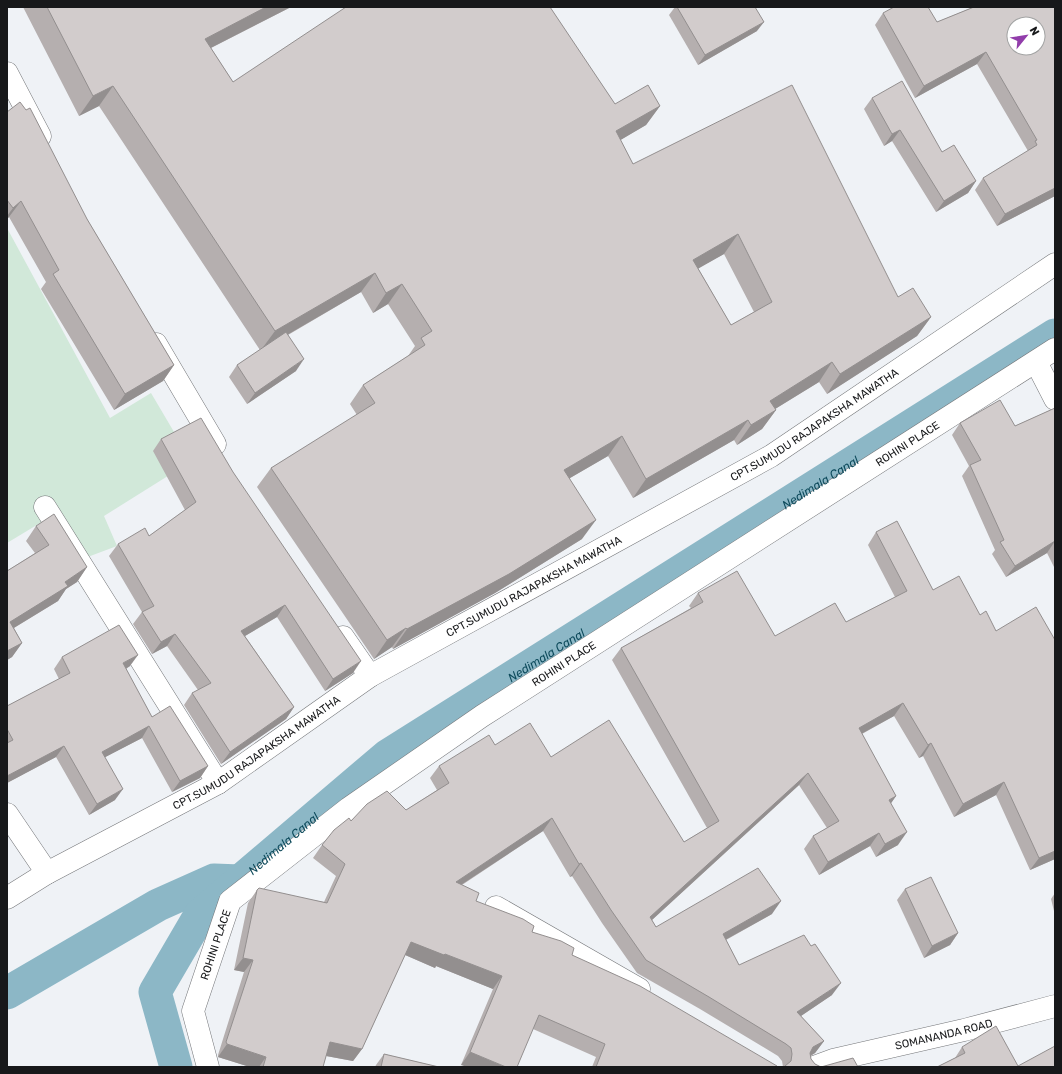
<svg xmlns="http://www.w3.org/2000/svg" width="1062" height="1074" font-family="Rubik,sans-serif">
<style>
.green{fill:#d1e8d9}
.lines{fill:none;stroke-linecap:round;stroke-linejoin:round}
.canal{stroke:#8cb7c6;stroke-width:33}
.minor-casing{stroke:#75777a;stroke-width:23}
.major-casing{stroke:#75777a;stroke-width:23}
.minor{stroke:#fff;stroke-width:22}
.major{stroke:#fff;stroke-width:22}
.wall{fill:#b5afaf;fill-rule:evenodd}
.shaded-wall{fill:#938f8f}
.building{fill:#d2cccc;stroke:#938f8f;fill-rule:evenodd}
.labels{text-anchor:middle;stroke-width:3.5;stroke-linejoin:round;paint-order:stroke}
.street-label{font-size:11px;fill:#17181a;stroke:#fff}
.water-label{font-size:12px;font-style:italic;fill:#0d4a5b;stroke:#fff}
</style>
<rect width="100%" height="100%" fill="#eff2f6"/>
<polygon class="green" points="7,228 110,418 151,393 177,437 171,474 104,516 117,546 85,558 55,514 7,543"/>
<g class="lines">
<g class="canal">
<polyline points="7,993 158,905 214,880 240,881"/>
<path id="s1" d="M 176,1067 L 155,992 L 200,915 L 387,756 L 1055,335"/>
</g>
<defs>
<g id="minor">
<polyline points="7,73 40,136"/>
<polyline points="156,344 215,444"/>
<polyline points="1036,362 1055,399"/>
<polyline points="45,507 218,783"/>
<polyline points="343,637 370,676"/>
<polyline points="7,814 47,873"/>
<polyline points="496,907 639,989"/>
<path id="s2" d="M 208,1067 L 193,1011 L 230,901 L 349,808 L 482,716 L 1055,349"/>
<path id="s3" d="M 814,1067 L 833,1060 L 964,1030 L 1055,1006"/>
</g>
<g id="major">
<path id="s4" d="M 7,898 L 47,873 L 218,783 L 370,676 L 771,456 L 1055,264"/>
</g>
</defs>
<use href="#minor" class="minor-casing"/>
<use href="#major" class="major-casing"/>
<use href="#minor" class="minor"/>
<use href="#major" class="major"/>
</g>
<g class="wall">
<path d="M 23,7 L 291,7 L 211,48 L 233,82 L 615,104 L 660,106 L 646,125 L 620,140 L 633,164 L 898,297 L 931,317 L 917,336 L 827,394 L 819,382 L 775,409 L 776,410 L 762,429 L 737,445 L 734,440 L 633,498 L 608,456 L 570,478 L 582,539 L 495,593 L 393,649 L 392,647 L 374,659 L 257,487 L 271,468 L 357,415 L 350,404 L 363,385 L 408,356 L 415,346 L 388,304 L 373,313 L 361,292 L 288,335 L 296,371 L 247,404 L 229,377 L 237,365 L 260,350 L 99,106 L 79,116 ZM 724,254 L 754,312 L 731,325 L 698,268 Z"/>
<polygon points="675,7 755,7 757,31 698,65 669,15"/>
<polygon points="971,7 1055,7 1055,196 997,226 975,190 983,178 1028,151 977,64 915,98 875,25 883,13 937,22 971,8"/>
<polygon points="872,98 976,181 968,193 936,212 892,141 884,146 864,109"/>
<polygon points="7,112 87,219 174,365 163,381 114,410 41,289 46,282 9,217 7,219"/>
<polygon points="1055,408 1055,569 1047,553 1006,577 992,554 995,550 962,476 969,466 952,435 960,423 1015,426"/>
<polygon points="161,439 353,673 325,691 277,617 245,636 294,707 286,719 221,764 184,705 192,693 198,690 167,646 152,654 133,624 142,612 109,556 118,544 149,536 185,510 153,451"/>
<polygon points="36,526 87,567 77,582 66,589 58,601 14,628 22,643 12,657 7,660 7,571 35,553 26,541"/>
<polygon points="876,532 933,590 980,615 996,631 1055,640 1055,859 1030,870 996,795 954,817 923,756 919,758 894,716 862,734 896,796 891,803 898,845 876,857 870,846 819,875 804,849 813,836 827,828 799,785 652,920 656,927 772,914 726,940 739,965 832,995 801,1016 824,1041 815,1053 811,1056 811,1059 815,1064 821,1067 858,1067 783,1067 782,1061 778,1056 700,1009 637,973 602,923 572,876 570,877 543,831 462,885 476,901 572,955 776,1067 592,1067 596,1057 533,1029 461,1065 493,989 436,966 435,968 405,955 362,1049 353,1061 326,1056 323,1067 250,1067 218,1057 218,1055 244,972 234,970 248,903 257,890 324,902 336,876 313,858 322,845 351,821 406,810 437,790 430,778 439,766 495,745 551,757 684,842 707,828 612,660 621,648 691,608 689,606 698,593 775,636 846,622 895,597 868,545"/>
<polygon points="62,657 130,666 126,669 152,717 208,766 200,778 172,792 142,738 105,757 115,800 89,815 56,757 7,783 7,706 59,679 54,669"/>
<polygon points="905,889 958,933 950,945 924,958 897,900"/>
<polygon points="1055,893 1055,915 1051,899"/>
<polygon points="962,1047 1018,1066 1055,1067 937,1067 955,1058"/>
<polygon points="384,1054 439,1067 375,1067 376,1065"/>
</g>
<g class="shaded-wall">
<polygon points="266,7 291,7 191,58 205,39"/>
<polygon points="764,22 757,31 698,65 705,55"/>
<polygon points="986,52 977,64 915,98 924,86"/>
<polygon points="113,86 99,106 79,116 93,96"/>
<polygon points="660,106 646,125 602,151 616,131"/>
<polygon points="900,130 892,141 884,146 892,134"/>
<polygon points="976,181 968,193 936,212 944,201"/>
<polygon points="1055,188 1055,196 997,226 1005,214"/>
<polygon points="21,201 9,217 7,219 7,216 13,208"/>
<polygon points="738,234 724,254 680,279 693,260"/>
<polygon points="375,273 361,292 261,350 275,331"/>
<polygon points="402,284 388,304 373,313 386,293"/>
<polygon points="931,317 917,336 827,394 840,374"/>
<polygon points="304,359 296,371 247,404 255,393"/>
<polygon points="832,362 819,382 757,420 770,401"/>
<polygon points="174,365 163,381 114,410 125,394"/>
<polygon points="776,410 762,429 737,445 751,425"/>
<polygon points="748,420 734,440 633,498 646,479"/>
<polygon points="622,436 608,456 551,489 564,470"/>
<polygon points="596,520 582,539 495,593 393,649 407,629"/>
<polygon points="1055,541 1047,553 1006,577 1015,566"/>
<polygon points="87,567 77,582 66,589 58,601 7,632 10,622 65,582"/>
<polygon points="285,605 277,617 233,643 241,631"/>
<polygon points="406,628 392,647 374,659 387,640"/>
<polygon points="175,634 167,646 152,654 161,642"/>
<polygon points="22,643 12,657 7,660 7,651"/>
<polygon points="138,655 130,666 115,675 123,663"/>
<polygon points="361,661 353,673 325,691 333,679"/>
<polygon points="903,703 894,716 850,740 859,728"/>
<polygon points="294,707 286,719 221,764 230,752"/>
<polygon points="149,726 142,738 94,763 102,752"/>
<polygon points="931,743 923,756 919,758 928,745"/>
<polygon points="64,746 56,757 7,783 7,776"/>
<polygon points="208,766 200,778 172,792 180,781"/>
<polygon points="808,773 799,785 641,930 650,917"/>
<polygon points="1004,782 996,795 954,817 963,804"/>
<polygon points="123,789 115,800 89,815 97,804"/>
<polygon points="896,796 887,809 889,800"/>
<polygon points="552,818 543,831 447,894 456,882"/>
<polygon points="907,832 898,845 876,857 885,844"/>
<polygon points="879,833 870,846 819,875 828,862"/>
<polygon points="1055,851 1055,859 1030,870 1039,858"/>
<polygon points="581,863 572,876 570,877 579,864"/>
<polygon points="781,901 772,914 714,946 723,934"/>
<polygon points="958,933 950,945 924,958 932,946"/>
<polygon points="411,942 445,954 502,976 493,989 436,966 435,968 403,954"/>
<polygon points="243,958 253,960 244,972 234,970"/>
<polygon points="841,983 832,995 789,1024 797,1012"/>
<polygon points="824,1041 815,1053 804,1059 813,1047"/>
<polygon points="330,1042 362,1049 353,1061 321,1055"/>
<polygon points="227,1044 266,1057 259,1067 250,1067 218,1057"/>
<polygon points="470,1052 506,1067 467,1067 461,1065"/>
</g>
<g class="building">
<path d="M 47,7 L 266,7 L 205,39 L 233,82 L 346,7 L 550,7 L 615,104 L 648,85 L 660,106 L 616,131 L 633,164 L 792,85 L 898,297 L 913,288 L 931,317 L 840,374 L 832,362 L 770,401 L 776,410 L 751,425 L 748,420 L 646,479 L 622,436 L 564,470 L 596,520 L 509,574 L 407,629 L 406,628 L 387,640 L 271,468 L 375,403 L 363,385 L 425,345 L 421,338 L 432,331 L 402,284 L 386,293 L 375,273 L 275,331 L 113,86 L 93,96 ZM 738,234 L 772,302 L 731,325 L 693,260 Z"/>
<polygon points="677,7 755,7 764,22 705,55"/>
<path d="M 894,7 L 928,7 L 937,22 L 974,7 L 1055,7 L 1055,188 L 1005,214 L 983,178 L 1037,145 L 1035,141 L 1037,140 L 986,52 L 924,86 L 883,13 ZM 1014,24 L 1038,24 L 1038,48 L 1014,48 Z"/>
<polygon points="902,81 942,152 954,145 976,181 944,201 900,130 892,134 872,98"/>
<polygon points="20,102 26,110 30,108 87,219 174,365 125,394 53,274 59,270 21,201 13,208 7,200 7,112"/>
<polygon points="286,332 304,359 255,393 237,365"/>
<polygon points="1000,400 1015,426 1055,408 1055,541 1015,566 1000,542 1004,540 970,465 981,460 960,423"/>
<polygon points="201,418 233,472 361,661 333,679 285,605 241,631 294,707 230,752 192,693 211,683 175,634 161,642 142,612 154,606 118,544 145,528 149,536 196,502 161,439"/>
<polygon points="54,514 87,567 65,582 68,586 10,622 22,643 7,651 7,571 49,545 36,526"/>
<polygon points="897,521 933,590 959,576 980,615 986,611 996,631 1036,607 1055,640 1055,851 1039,858 1004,782 963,804 931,743 928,745 903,703 859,728 896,796 889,800 907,832 885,844 879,833 828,862 813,836 839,821 808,773 650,917 656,927 758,868 781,901 723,934 739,965 804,935 811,946 815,944 841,983 797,1012 824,1041 813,1047 810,1053 811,1059 815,1064 821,1067 853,1058 858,1067 785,1067 785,1066 791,1061 792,1054 791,1048 786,1044 709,997 646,960 611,910 581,863 579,864 552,818 456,882 479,893 476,901 523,919 534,926 532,932 561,941 574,948 572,955 640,986 777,1066 776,1067 596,1067 605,1044 539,1015 517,1067 506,1067 470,1052 502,976 445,954 444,955 411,942 362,1049 330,1042 323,1067 263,1067 266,1057 227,1044 226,1042 253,960 243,958 257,890 259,888 327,903 345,864 322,845 334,830 349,818 351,821 367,804 387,791 406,810 449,783 439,766 489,735 495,745 530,723 551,757 609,720 684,842 719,821 621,648 703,602 698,593 737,571 775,636 835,603 846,622 907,591 876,532"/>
<polygon points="119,625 138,655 123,663 152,717 170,706 208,766 180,781 149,726 102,752 123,789 97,804 64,746 7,776 7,743 13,740 7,729 7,706 70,673 62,657"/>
<polygon points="931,877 958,933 932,946 905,889"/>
<polygon points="996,1026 1018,1066 1055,1046 1055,1067 937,1067 965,1053 962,1047"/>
<polygon points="384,1054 439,1067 381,1067"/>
</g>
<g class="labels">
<g class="street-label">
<text dy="4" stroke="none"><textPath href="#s4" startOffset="937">CPT.SUMUDU RAJAPAKSHA MAWATHA</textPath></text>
<text dy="4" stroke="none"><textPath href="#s2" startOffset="992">ROHINI PLACE</textPath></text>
<text dy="4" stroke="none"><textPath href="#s4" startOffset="613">CPT.SUMUDU RAJAPAKSHA MAWATHA</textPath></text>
<text dy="4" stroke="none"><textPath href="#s2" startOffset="584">ROHINI PLACE</textPath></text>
<text dy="4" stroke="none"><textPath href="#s4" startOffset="289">CPT.SUMUDU RAJAPAKSHA MAWATHA</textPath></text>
<text dy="4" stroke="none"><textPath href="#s2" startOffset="128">ROHINI PLACE</textPath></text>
<text dy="4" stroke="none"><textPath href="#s3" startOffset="134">SOMANANDA ROAD</textPath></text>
</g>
<g class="water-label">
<text dy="4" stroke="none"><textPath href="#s1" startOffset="925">Nedimala Canal</textPath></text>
<text dy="4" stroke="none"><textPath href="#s1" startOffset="601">Nedimala Canal</textPath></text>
<text dy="4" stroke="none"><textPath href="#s1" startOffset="277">Nedimala Canal</textPath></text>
</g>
</g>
<rect width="1062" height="1074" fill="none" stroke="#17181a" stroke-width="16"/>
<g transform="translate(1026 36) rotate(60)"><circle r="19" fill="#ffffff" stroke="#a2a3a3"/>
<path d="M0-3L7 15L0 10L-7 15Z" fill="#923dab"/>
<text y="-6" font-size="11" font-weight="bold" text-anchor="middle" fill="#17181a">N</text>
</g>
</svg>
